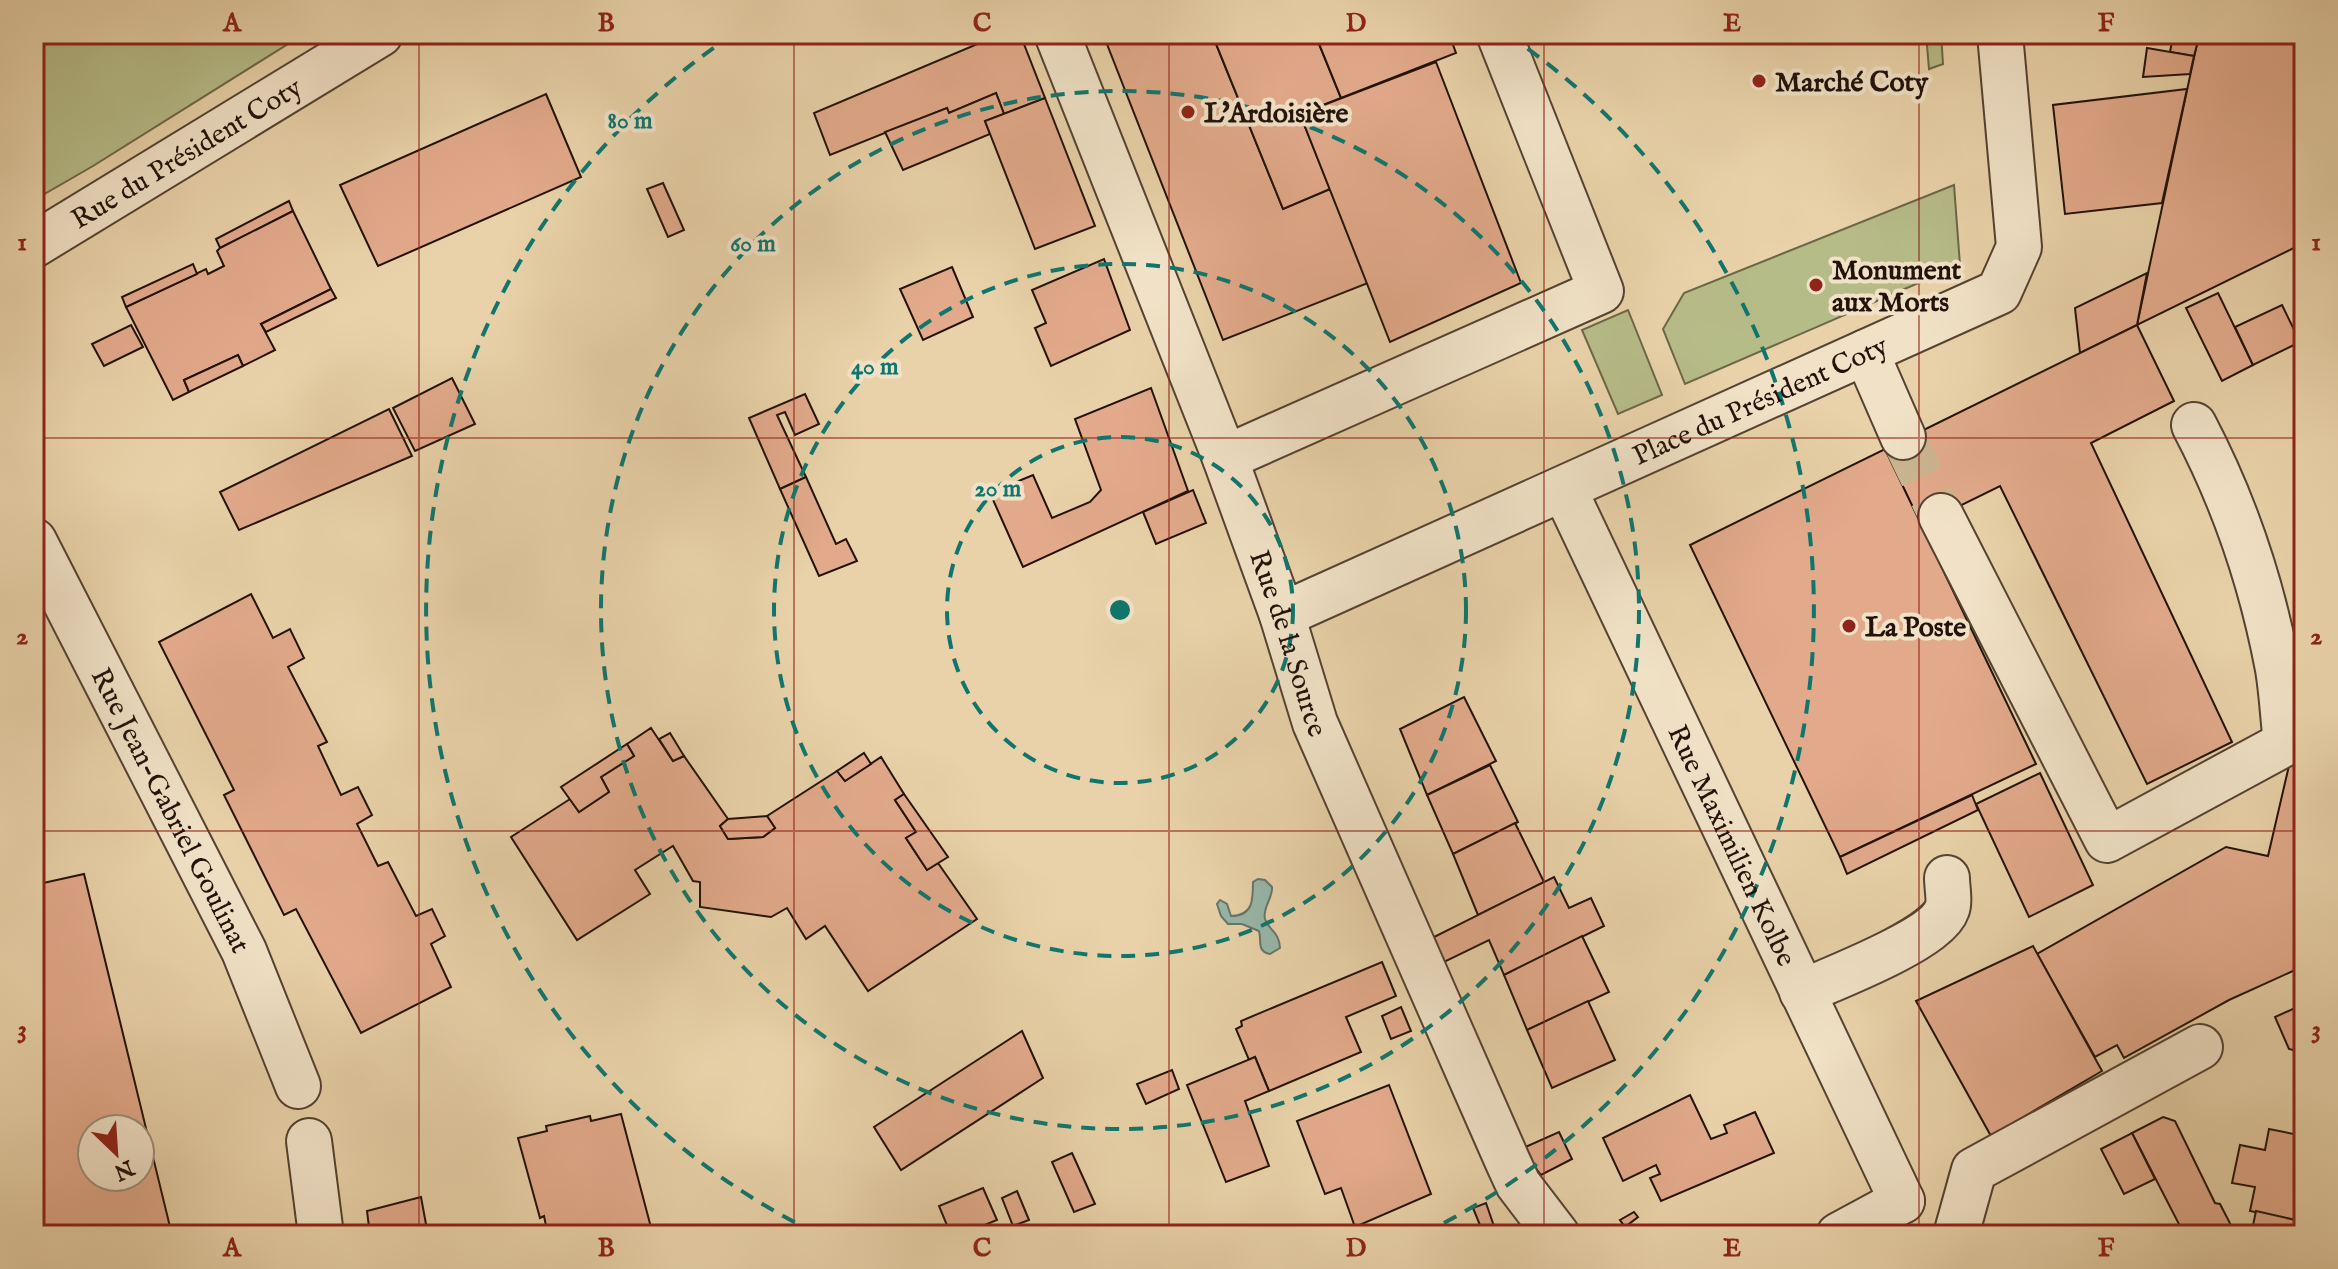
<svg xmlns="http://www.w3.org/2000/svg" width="2338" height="1269" font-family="'IM FELL English',serif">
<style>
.green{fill:#b6bc88;stroke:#6c6749;stroke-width:2}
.water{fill:#97b7aa;stroke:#68756a;stroke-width:2}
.building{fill:#e2aa8b;stroke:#22120a;stroke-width:2;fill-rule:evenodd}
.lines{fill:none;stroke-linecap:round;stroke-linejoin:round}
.minor-tunnel{stroke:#cbb591;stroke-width:44;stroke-dasharray:44 22;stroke-linecap:butt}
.minor-casing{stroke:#544232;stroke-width:48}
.minor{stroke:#f1e2c7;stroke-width:44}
.grid{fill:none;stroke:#8f2418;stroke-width:2;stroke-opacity:0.55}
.ring{fill:none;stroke:#0f766e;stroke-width:4;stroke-dasharray:14 10}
.poi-dot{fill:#8f2418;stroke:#f1e2c7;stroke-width:3}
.labels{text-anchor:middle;stroke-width:8;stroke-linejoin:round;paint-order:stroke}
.poi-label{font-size:28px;font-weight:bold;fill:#22120a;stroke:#f1e2c7;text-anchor:start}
.street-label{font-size:28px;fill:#22120a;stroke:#f1e2c7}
.centre{fill:#0f766e;stroke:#f1e2c7;stroke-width:4}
.ring-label{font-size:24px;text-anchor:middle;font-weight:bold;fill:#0f766e;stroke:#f1e2c7;stroke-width:8;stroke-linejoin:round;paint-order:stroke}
.neatline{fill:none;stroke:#8f2418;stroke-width:3}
.grid-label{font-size:26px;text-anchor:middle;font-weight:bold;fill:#8f2418}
</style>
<rect width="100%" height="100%" fill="#e9d2a9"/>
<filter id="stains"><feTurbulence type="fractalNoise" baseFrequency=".0025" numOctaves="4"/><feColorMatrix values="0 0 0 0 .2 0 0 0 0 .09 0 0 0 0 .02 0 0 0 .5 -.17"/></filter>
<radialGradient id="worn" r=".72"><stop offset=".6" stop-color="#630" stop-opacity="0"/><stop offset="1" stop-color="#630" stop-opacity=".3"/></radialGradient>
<g class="green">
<polygon points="34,34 304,34 93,166 34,200"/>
<polygon points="1926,34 1941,34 1943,64 1929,69"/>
<polygon points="1954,185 1960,265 1685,384 1663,329 1684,293"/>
<polygon points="1628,310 1662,395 1618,414 1582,330"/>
</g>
<path class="water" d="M 1258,879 L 1265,880 L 1272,887 C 1273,898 1262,908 1265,919 C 1269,931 1279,931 1280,948 L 1270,954 C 1256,951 1262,941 1259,931 L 1242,924 L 1228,924 L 1221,916 L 1217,904 L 1220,900 L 1227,904 L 1231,916 C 1253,916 1253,900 1253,882 Z"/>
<g class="building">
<polygon points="1001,34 1020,34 1045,98 1004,114 996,93 949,113 947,108 830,155 814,113"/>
<polygon points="1103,34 1212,34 1283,209 1330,189 1368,283 1223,340"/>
<polygon points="1212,34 1315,34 1341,98 1300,114 1330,189 1283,209"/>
<polygon points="1315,34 1449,34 1456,53 1341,98"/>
<polygon points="2199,34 2304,34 2304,243 2137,325"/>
<polygon points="2173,36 2198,41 2194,56 2170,52"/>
<polygon points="2147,48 2194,56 2190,74 2143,77"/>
<polygon points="1436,62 1521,283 1390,342 1300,114"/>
<polygon points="2187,89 2162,203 2065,214 2053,105"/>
<polygon points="996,93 1004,114 985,121 990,134 903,170 885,132 947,108 949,113"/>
<polygon points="546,94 581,177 378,266 340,185"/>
<polygon points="1045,98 1095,226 1035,249 985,121"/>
<polygon points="663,183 684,230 668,237 647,189"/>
<polygon points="289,201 293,211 220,248 216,239"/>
<polygon points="293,211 331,289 261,324 275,350 243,366 238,355 184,380 189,392 173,400 126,307 206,269 208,274 224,266 217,251 220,248"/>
<polygon points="1104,259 1130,330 1051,366 1035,328 1046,323 1032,290"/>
<polygon points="193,264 197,274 126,307 122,297"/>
<polygon points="952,267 973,317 923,340 900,289"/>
<polygon points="2147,273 2137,325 2080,353 2075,308"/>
<polygon points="331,289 336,298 266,332 261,324"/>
<polygon points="2218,293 2253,365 2222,381 2186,308"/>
<polygon points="2282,305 2300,342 2253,365 2235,327"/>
<polygon points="131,325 143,347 104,366 92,344"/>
<polygon points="2137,325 2174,401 2091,443 2232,742 2147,784 2000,486 1921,525 1885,449"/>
<polygon points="238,355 243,366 189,392 184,380"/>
<polygon points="452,378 475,424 415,451 393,408"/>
<polygon points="1151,388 1188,491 1023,567 990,493 1033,475 1052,518 1090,502 1101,490 1075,419"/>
<polygon points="805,394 819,424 795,435 785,412 777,415 806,477 780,489 749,418"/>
<polygon points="389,409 412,456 239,530 220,492"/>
<polygon points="1885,449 2036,764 1840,857 1690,545"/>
<polygon points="806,477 836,544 846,539 857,561 819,576 780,489"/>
<polygon points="1193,490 1206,523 1156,544 1143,512"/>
<polygon points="251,594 273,638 290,629 304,658 288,667 327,742 318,746 341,795 358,787 372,815 357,824 378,866 388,862 416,916 432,909 445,936 431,944 451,987 361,1033 296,909 284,915 224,795 234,790 159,642"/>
<polygon points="1464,697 1496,761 1427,795 1400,729"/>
<polygon points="2304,701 2304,966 2229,1000 2124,1058 2117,1045 2095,1057 2037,954 2226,847 2268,856"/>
<polygon points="651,728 673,761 684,756 728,819 720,826 728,839 763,837 775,828 767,816 837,771 845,781 881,757 904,794 895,800 916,832 906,838 927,870 938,863 977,919 868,991 825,926 806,939 787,908 771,917 700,907 700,882 693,881 673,846 635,870 650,894 577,940 511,837 570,799 579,812 609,792 601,777 634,756 627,744"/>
<polygon points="670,733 684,756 673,761 659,739"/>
<polygon points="627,744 634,756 601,777 609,792 579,812 561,787"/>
<polygon points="864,753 871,764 845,781 837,771"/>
<polygon points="1490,765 1518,822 1453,854 1427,795"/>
<polygon points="2040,773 2093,885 2029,917 1976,804"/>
<polygon points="904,794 948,857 927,870 906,838 916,832 895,800"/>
<polygon points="1972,795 1978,810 1847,874 1840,857"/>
<polygon points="767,816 775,828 763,837 728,839 720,826 728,819"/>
<polygon points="1515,823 1544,882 1478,915 1453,854"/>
<path d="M 84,874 L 172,1235 L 34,1234 L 34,885 ZM 92,1129 L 140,1129 L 140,1177 L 92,1177 Z"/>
<polygon points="1554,877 1569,908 1591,898 1604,926 1504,975 1489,940 1442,963 1432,938"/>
<polygon points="1582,936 1609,992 1527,1030 1504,975"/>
<polygon points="2033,946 2102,1071 1991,1136 1916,1001"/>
<polygon points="1382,962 1396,996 1346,1017 1361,1052 1269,1091 1255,1057 1249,1060 1236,1029 1242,1026 1241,1021"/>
<polygon points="1588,1001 1615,1060 1552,1088 1527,1030"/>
<polygon points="2304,1004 2304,1053 2289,1049 2275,1017"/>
<polygon points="1401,1007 1411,1031 1391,1039 1382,1016"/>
<polygon points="1022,1031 1043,1078 901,1170 874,1127"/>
<polygon points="1255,1057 1269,1091 1245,1101 1269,1166 1226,1182 1187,1085"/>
<polygon points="1172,1070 1179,1089 1146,1104 1137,1084"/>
<polygon points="1389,1085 1431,1194 1355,1227 1341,1188 1325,1194 1297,1121"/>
<polygon points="1690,1095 1711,1139 1727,1133 1724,1125 1755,1112 1774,1153 1661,1201 1650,1178 1660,1174 1656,1165 1623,1181 1603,1138"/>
<polygon points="2304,1099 2304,1136 2296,1134"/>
<polygon points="621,1114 653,1235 548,1235 544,1216 540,1218 518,1138 547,1131 546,1126 590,1116 591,1121"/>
<polygon points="2163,1117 2175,1121 2215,1203 2220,1204 2236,1235 2193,1235 2191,1229 2183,1232 2132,1133"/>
<polygon points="2269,1129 2304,1136 2304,1222 2250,1211 2255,1187 2232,1183 2240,1145 2265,1150"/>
<polygon points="1559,1132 1572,1159 1541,1175 1521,1149"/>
<polygon points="2132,1133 2155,1179 2124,1194 2101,1149"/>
<polygon points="1072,1153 1095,1204 1074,1212 1052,1162"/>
<polygon points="983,1188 997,1220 960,1235 951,1235 939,1206"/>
<polygon points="1017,1191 1029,1220 1013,1226 1002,1198"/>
<polygon points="421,1197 428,1235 370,1235 367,1211"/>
<polygon points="1486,1203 1497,1235 1484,1235 1473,1208"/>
<polygon points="2256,1211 2304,1222 2304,1235 2251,1235"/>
<polygon points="1634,1212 1638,1217 1625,1227 1620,1220"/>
</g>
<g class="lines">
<polyline class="minor-tunnel" points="1903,437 1941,516"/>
<defs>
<g id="minor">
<path id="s1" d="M 1057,34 L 1225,458 L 1282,615 L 1315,723 L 1507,1160 L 1518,1184 L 1557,1235"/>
<path id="s2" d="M 34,245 L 380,34"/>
<polyline points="1866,352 1903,437"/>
<polyline points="1225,458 1601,291 1499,34"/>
<path id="s3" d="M 1564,489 L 1902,1201"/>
<path d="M 1941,516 L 2107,840 L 2286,743 C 2283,718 2282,693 2278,669 C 2262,584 2234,501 2194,425"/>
<path id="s4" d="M 34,541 L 244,951 L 298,1086"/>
<path id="s5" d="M 1282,615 L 1999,292 L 2019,247 L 2000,34"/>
<path d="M 1802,992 C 1834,978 1937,939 1947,909 C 1950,901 1947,887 1947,878"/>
<polyline points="309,1141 321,1235"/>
<polyline points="1839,1235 1902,1201"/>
<polyline points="1956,1235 1974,1170 2200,1047"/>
</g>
</defs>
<use href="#minor" class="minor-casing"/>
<use href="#minor" class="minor"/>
</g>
<path class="grid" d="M 419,34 L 419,1235M 794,34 L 794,1235M 1169,34 L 1169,1235M 1544,34 L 1544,1235M 1919,34 L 1919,1235M 34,438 L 2304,438M 34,831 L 2304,831"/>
<g class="ring">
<circle cx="1120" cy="610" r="173"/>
<circle cx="1120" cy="610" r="346"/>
<circle cx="1120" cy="610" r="519"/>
<path d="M816 1233A693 693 0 0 1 732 35M1508 35A693 693 0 0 1 1424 1233"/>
</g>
<g class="poi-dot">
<circle cx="1759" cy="81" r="8"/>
<circle cx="1188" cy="112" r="8"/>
<circle cx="1816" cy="285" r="8"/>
<circle cx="1849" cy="626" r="8"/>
</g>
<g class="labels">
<g class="poi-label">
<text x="1775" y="91">Marché Coty</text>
<text x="1204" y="122">L'Ardoisière</text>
<text x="1832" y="279">Monument<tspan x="1832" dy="32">aux Morts</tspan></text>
<text x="1865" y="636">La Poste</text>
</g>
<g class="street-label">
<text dy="10" stroke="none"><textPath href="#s2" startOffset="178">Rue du Président Coty</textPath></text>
<text dy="10" stroke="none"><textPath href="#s5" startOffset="524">Place du Président Coty</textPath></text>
<text dy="10" stroke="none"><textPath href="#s1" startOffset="652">Rue de la Source</textPath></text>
<text dy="10" stroke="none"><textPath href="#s4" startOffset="302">Rue Jean-Gabriel Goulinat</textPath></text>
<text dy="10" stroke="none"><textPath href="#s3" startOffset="394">Rue Maximilien Kolbe</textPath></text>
</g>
</g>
<circle cx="1120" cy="610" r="12" class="centre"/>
<g class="ring-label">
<text x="630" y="128">80 m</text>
<text x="753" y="251">60 m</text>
<text x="875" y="374">40 m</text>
<text x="998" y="496">20 m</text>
</g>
<rect width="2338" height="1269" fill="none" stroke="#e9d2a9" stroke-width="88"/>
<g transform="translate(116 1153) rotate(155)"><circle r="38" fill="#f1e2c7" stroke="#9e8f7b" stroke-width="2"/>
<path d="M0-6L14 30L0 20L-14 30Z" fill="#8f2418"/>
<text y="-12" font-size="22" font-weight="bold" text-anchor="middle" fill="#22120a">N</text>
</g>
<rect x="44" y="44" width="2250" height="1181" class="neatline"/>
<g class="grid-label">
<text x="232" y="31">A</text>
<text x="606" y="31">B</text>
<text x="982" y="31">C</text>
<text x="1356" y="31">D</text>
<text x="1732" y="31">E</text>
<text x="2106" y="31">F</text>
<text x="22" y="250">1</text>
<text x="2316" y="250">1</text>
<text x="22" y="644">2</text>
<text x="2316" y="644">2</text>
<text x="22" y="1037">3</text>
<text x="2316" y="1037">3</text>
<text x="232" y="1256">A</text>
<text x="606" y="1256">B</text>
<text x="982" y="1256">C</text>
<text x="1356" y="1256">D</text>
<text x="1732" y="1256">E</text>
<text x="2106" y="1256">F</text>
</g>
<rect width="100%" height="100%" filter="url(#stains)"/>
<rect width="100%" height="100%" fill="url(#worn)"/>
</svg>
